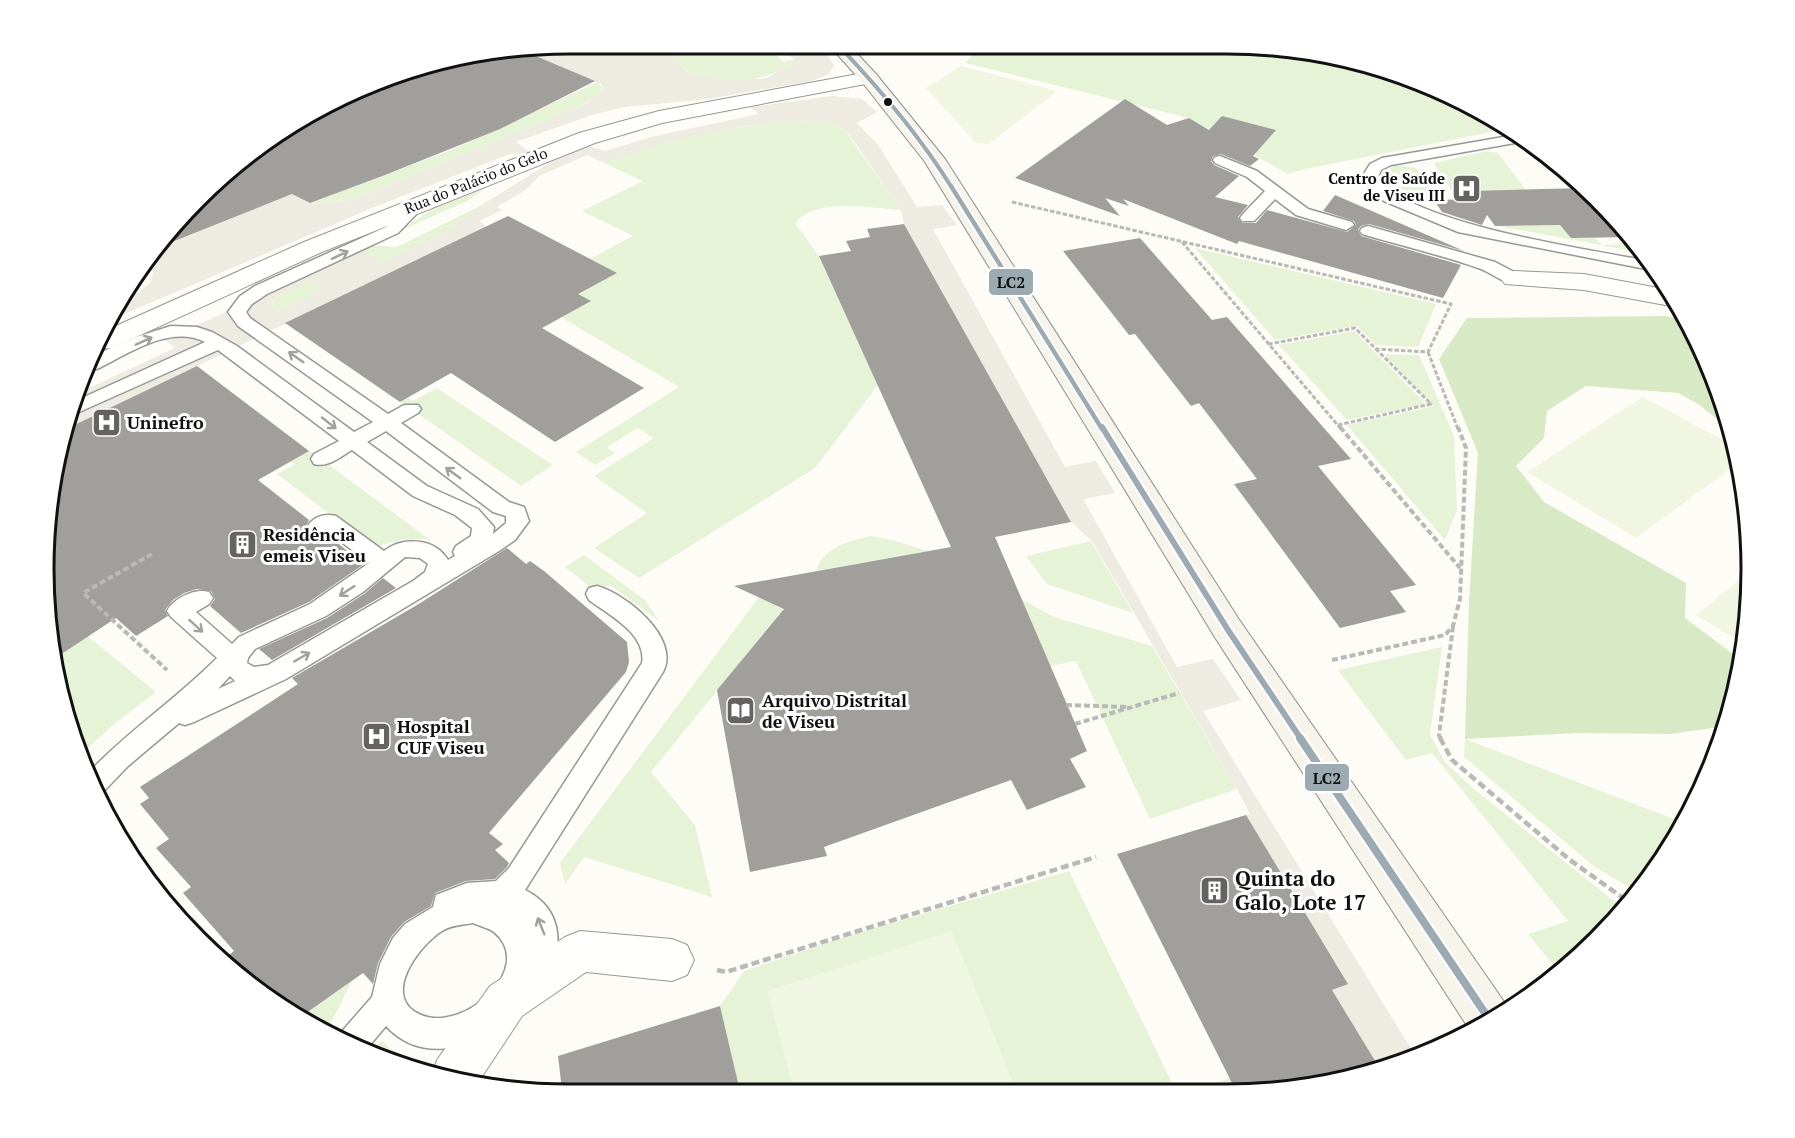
<svg xmlns="http://www.w3.org/2000/svg" width="1795" height="1138" font-family="'PT Serif',serif">
<style>
.green{fill:#e7f3d7}
.forest{fill:#d8eac5}
.pitch{fill:#f0f6e1}
.plaza{fill:#edebe2;fill-rule:evenodd}
.building{fill:#a19f9c}
.lines{fill:none;stroke-linecap:round;stroke-linejoin:round}
.lane-casing{stroke:#979795;stroke-width:3}
.street-casing{stroke:#979795;stroke-width:2}
.secondary-casing{stroke:#8e8d8b;stroke-width:2}
.path-far2{stroke:#b9b9b8;stroke-width:3;stroke-dasharray:4.5 2;stroke-linecap:butt}
.path-far1{stroke:#b9b9b8;stroke-width:4;stroke-dasharray:6 3;stroke-linecap:butt}
.path{stroke:#b9b9b8;stroke-width:4.5;stroke-dasharray:8 4;stroke-linecap:butt}
.lane{fill:#fffffe;fill-rule:evenodd}
.street{fill:#fffffe;fill-rule:evenodd}
.secondary{fill:#f6f4eb;fill-rule:evenodd}
.bus-1-far3-casing{stroke:#fff;stroke-width:7}
.bus-1-far2-casing{stroke:#fff;stroke-width:8}
.bus-1-far1-casing{stroke:#fff;stroke-width:10}
.bus-1-casing{stroke:#fff;stroke-width:12}
.bus-1-far3{stroke:#9cabb1;stroke-width:4}
.bus-1-far2{stroke:#9cabb1;stroke-width:4.5}
.bus-1-far1{stroke:#9cabb1;stroke-width:6}
.bus-1{stroke:#9cabb1;stroke-width:8}
.oneway{stroke:#a0a09f}
.bus-dot{fill:#111;stroke:#fff;stroke-width:2}
.labels{text-anchor:middle;stroke-width:6;stroke-linejoin:round;paint-order:stroke}
.far-poi-label{font-size:15px;font-weight:bold;fill:#111;stroke:#fff;text-anchor:end}
.far-street-label{font-size:15px;fill:#111;stroke:#fff}
.poi-label{font-size:18px;font-weight:bold;fill:#111;stroke:#fff;text-anchor:start}
.near-poi-label{font-size:21px;font-weight:bold;fill:#111;stroke:#fff;text-anchor:start}
.rim{fill:none;stroke:#111;stroke-width:3}
.line-badge{stroke:#fff;stroke-width:2}
.pale-badge-label{font-size:16px;text-anchor:middle;font-weight:bold;fill:#111}
</style>
<rect width="100%" height="100%" fill="#fdfcf7"/>
<g class="green">
<path d="M 645,44 L 763,45 L 784,62 L 794,59 L 791,65 C 766,81 715,89 688,71 C 673,61 662,51 645,44 Z"/>
<polygon points="981,46 1294,48 1427,83 1506,129 1305,169 1288,174 1189,118 965,63"/>
<polygon points="598,82 603,90 596,98 573,110 355,199 322,204 310,203 451,150"/>
<path d="M 798,120 L 832,123 L 844,129 L 901,210 C 869,208 817,197 795,223 L 819,256 L 878,385 L 815,468 L 639,578 L 594,548 L 647,513 L 594,476 L 654,438 L 638,428 L 607,447 L 615,453 L 595,465 L 576,452 L 679,387 L 561,317 L 590,301 L 578,294 L 590,259 L 633,236 L 582,211 L 643,181 L 604,163 C 666,139 732,126 798,120 Z"/>
<polygon points="1487,151 1498,153 1529,194 1495,194 1491,190 1471,191 1473,194 1454,195 1434,163"/>
<path d="M 1394,165 L 1416,168 L 1441,200 C 1409,201 1406,202 1384,180 L 1386,173 Z"/>
<polygon points="495,181 467,201 400,231 438,205"/>
<polygon points="480,206 443,233 383,262 362,249 371,245 397,247"/>
<polygon points="1556,220 1571,238 1595,238 1602,245 1637,244 1643,253 1498,226 1525,226"/>
<polygon points="1195,248 1436,304 1418,347 1376,345 1357,326 1275,340"/>
<path d="M 309,281 L 323,290 L 278,311 L 272,307 C 275,291 297,286 309,281 Z"/>
<polygon points="1354,331 1426,404 1347,420 1279,345"/>
<polygon points="1384,354 1419,355 1454,436 1457,510 1445,540 1347,425 1434,406"/>
<polygon points="437,388 553,465 521,486 400,401 407,397 413,401"/>
<polygon points="309,451 321,459 429,539 405,539 373,547 277,474 294,465 291,461"/>
<path d="M 871,536 L 896,541 L 927,551 L 816,571 C 822,548 850,540 871,536 Z"/>
<polygon points="1091,541 1133,613 1047,584 1026,556"/>
<polygon points="584,555 645,600 659,621 610,585 598,593 565,567"/>
<polygon points="759,597 784,608 651,772 695,825 712,897 584,857 565,884 560,863"/>
<polygon points="1022,600 1054,617 1152,646 1237,789 1150,819 1076,661 1050,666"/>
<polygon points="52,607 156,692 114,724 83,753 62,705"/>
<polygon points="1442,647 1430,735 1445,762 1475,790 1624,909 1572,964 1560,973 1528,934 1568,921 1432,753 1406,760 1338,670"/>
<polygon points="1465,739 1674,819 1676,835 1643,889 1639,893 1595,867 1464,757"/>
<polygon points="1069,871 1177,1093 740,1091 720,1006 744,971 844,937"/>
<polygon points="352,981 327,1031 302,1016"/>
<polygon points="382,1040 390,1049 421,1063 417,1068 369,1055"/>
<polygon points="1230,1078 1237,1093 1189,1093"/>
</g>
<g class="forest">
<polygon points="1666,316 1687,320 1724,400 1731,430 1698,404 1678,393 1586,386 1547,411 1544,438 1516,466 1544,502 1686,583 1685,618 1741,660 1733,705 1726,726 1671,734 1578,733 1465,739 1469,602 1478,453 1439,359 1467,318"/>
<polygon points="1701,793 1684,822 1674,819 1688,794"/>
</g>
<g class="pitch">
<polygon points="961,66 1057,91 989,144 976,143 926,88"/>
<polygon points="1643,397 1734,446 1738,463 1636,538 1527,472"/>
<polygon points="1749,572 1750,604 1744,644 1696,615"/>
<polygon points="952,931 1017,1092 794,1091 767,991"/>
</g>
<g class="plaza">
<polygon points="569,44 645,44 667,54 687,71 696,75 728,81 766,78 791,65 794,59 783,50 772,52 763,45 796,45 805,54 824,50 834,65 829,74 812,81 708,99 625,107 592,115 516,142 529,152 520,155 515,152 372,208 115,318 126,299 140,292 151,282 153,272 143,266 151,251 292,194 310,203 322,204 355,199 588,103 603,90 601,84 524,51"/>
<path d="M 832,96 L 862,99 L 877,112 L 857,123 L 879,146 L 917,207 L 942,205 L 957,225 L 933,229 L 1065,467 L 1096,461 L 1115,493 L 1083,499 L 1177,667 L 1213,659 L 1241,700 L 1203,711 L 1415,1055 L 1380,1069 L 1332,990 L 1348,983 L 1246,815 L 1250,814 L 1237,789 L 1092,541 L 1071,522 L 904,224 L 901,210 L 853,140 L 844,129 L 832,123 L 798,120 L 746,126 L 669,142 L 604,163 L 587,155 L 539,176 L 527,189 L 497,207 L 502,210 L 479,221 L 487,227 L 66,429 L 74,395 L 175,348 L 165,340 L 362,249 L 383,262 L 443,233 L 480,206 L 556,159 L 589,146 L 605,151 L 655,136 L 759,114 L 750,107 ZM 309,281 L 322,290 L 278,311 L 272,307 L 273,301 L 280,294 Z"/>
</g>
<g class="building">
<polygon points="524,51 595,81 500,129 385,175 310,203 292,194 157,248 156,246 277,132 401,71"/>
<polygon points="1125,99 1167,125 1189,118 1209,130 1222,116 1276,130 1253,156 1259,159 1250,166 1221,154 1213,156 1211,161 1214,165 1239,176 1215,197 1248,205 1238,217 1242,223 1256,223 1267,210 1347,232 1356,225 1354,221 1323,211 1335,195 1464,251 1369,224 1361,226 1358,230 1361,236 1461,265 1443,298 1239,241 1237,244 1123,199 1129,206 1105,198 1120,216 1015,178"/>
<polygon points="1584,188 1621,223 1631,237 1571,238 1560,225 1495,226 1487,215 1482,225 1442,212 1434,200 1476,199 1470,191"/>
<polygon points="508,216 617,273 578,294 591,301 542,328 644,388 555,442 451,373 400,402 285,323"/>
<polygon points="904,224 1071,522 995,537 1087,751 1070,759 1086,787 1027,810 1011,780 824,847 827,856 750,872 717,690 784,609 734,586 951,547 819,256 851,251 846,241 870,237 867,229"/>
<polygon points="1140,238 1212,320 1227,317 1351,459 1318,466 1416,585 1390,591 1406,612 1340,628 1234,484 1257,479 1199,403 1191,406 1135,334 1129,335 1063,251"/>
<polygon points="197,366 309,451 258,480 309,520 305,528 309,534 317,537 326,534 364,564 309,602 241,633 210,606 215,599 211,591 197,589 184,593 173,600 165,610 168,616 136,636 116,618 57,657 45,534 66,429"/>
<polygon points="507,548 526,564 530,561 544,571 627,642 629,662 626,672 489,833 503,844 495,850 509,863 507,867 495,879 466,881 435,893 431,906 404,922 391,937 378,963 373,984 363,973 302,1016 249,986 224,959 234,951 183,893 191,887 156,848 169,839 140,804 149,798 140,787 298,684 292,678 417,605"/>
<polygon points="383,578 396,588 272,660 259,649 327,618 364,594"/>
<polygon points="1246,815 1348,984 1332,990 1380,1069 1362,1077 1261,1093 1237,1093 1117,854"/>
<polygon points="720,1006 740,1091 562,1090 558,1056"/>
</g>
<g class="lines">
<defs>
<g id="lane">
<path d="M 1515,135 L 1526,141 L 1391,165 L 1381,170 L 1378,177 C 1408,224 1591,250 1649,261 L 1656,271 L 1458,232 L 1384,201 L 1372,191 L 1362,177 L 1370,164 L 1382,158 Z"/>
<polygon points="1220,156 1257,171 1308,209 1352,222 1354,225 1346,230 1296,215 1275,199 1254,221 1242,221 1240,218 1242,215 1265,191 1247,177 1215,163 1213,160 1215,157"/>
<path d="M 419,198 L 427,203 L 398,233 L 267,294 L 252,304 L 246,312 L 250,318 L 388,414 L 404,405 L 418,405 L 421,409 L 418,413 L 401,423 L 509,502 L 524,507 L 529,521 L 515,540 L 499,551 L 286,679 L 194,722 L 185,725 L 179,723 L 128,766 L 105,790 L 101,792 L 91,770 C 130,730 177,698 217,658 L 171,617 L 167,611 C 174,598 195,588 209,592 L 213,598 L 209,604 L 196,612 L 232,644 L 239,637 L 310,604 L 369,563 L 327,531 L 318,535 L 310,532 L 307,527 C 313,517 324,513 336,516 L 384,551 C 403,536 435,538 448,560 L 455,556 L 453,552 L 456,546 L 471,536 L 472,528 L 455,515 L 413,496 L 352,450 C 340,457 328,468 314,464 L 311,459 L 314,454 L 339,441 L 218,350 L 68,417 L 71,403 L 205,342 C 170,324 128,354 97,369 L 87,370 L 95,355 L 136,337 L 171,326 L 197,327 L 212,332 L 237,346 L 354,432 L 373,422 L 238,326 L 228,312 L 240,296 L 255,286 L 386,227 L 413,200 ZM 386,431 L 493,512 L 506,516 L 506,523 L 493,534 L 494,527 L 478,509 L 427,486 L 367,442 ZM 405,557 L 420,558 L 428,564 L 425,572 L 413,581 L 268,665 L 254,667 L 247,663 L 248,658 L 255,649 L 326,616 L 363,592 ZM 230,676 L 235,681 L 218,689 Z"/>
<path d="M 1368,226 L 1495,262 L 1520,275 L 1523,279 L 1520,283 C 1506,286 1494,274 1481,269 C 1442,255 1402,246 1362,234 L 1360,231 L 1362,228 Z"/>
<path d="M 597,586 C 626,594 681,638 663,672 L 525,890 C 566,910 563,952 545,986 L 534,990 L 528,988 C 506,1039 429,1074 386,1026 L 364,1052 L 337,1037 L 372,997 L 380,964 L 393,938 L 405,924 L 433,907 L 436,895 L 467,883 L 496,881 L 509,868 L 642,663 C 647,634 609,615 589,600 L 586,594 L 589,588 ZM 473,923 C 479,926 489,928 494,932 C 537,968 464,1033 421,1015 C 380,998 418,946 442,931 C 451,925 462,925 473,923 Z"/>
</g>
<g id="street">
<polygon points="869,72 876,74 879,78 876,82 662,123 595,143 322,252 112,348 99,349 109,329 304,242 579,133 659,111"/>
<polygon points="1514,271 1584,274 1669,290 1681,306 1676,307 1584,290 1505,284 1501,279 1505,274"/>
<polygon points="580,931 672,939 687,945 694,960 687,975 672,981 586,972 522,1016 477,1084 433,1072 437,1060 490,986 565,937"/>
</g>
<polygon id="secondary" points="829,45 849,45 876,74 945,159 1240,621 1507,1006 1509,1010 1488,1024 1471,1032 1216,639 925,162 862,82"/>
</defs>
<use href="#lane" class="lane-casing"/>
<use href="#street" class="street-casing"/>
<use href="#secondary" class="secondary-casing"/>
<g class="path-far2">
<polyline points="1012,202 1451,304 1428,352 1376,349 1355,328 1269,344"/>
<polyline points="1182,242 1341,429"/>
<polyline points="1428,352 1458,429"/>
<polyline points="1338,425 1431,404 1376,349"/>
</g>
<g class="path-far1">
<polyline points="1340,427 1460,568"/>
<polyline points="152,554 83,593 167,670"/>
<polyline points="1332,660 1445,635 1453,626 1460,599 1466,448 1458,427"/>
<polyline points="1066,705 1128,707"/>
<polyline points="1075,724 1179,693"/>
<polyline points="1441,739 1439,735 1453,627"/>
</g>
<g class="path">
<polyline points="1440,738 1452,760 1570,860 1630,903"/>
<polyline points="717,970 726,972 1096,857"/>
<polyline points="1207,1087 1211,1093"/>
</g>
<use href="#lane" class="lane"/>
<use href="#street" class="street"/>
<use href="#secondary" class="secondary"/>
<defs>
<path id="bus-1-far3" d="M 838,45 C 880,89 920,136 952,188"/>
<polyline id="bus-1-far2" points="951,186 1102,429"/>
<polyline id="bus-1-far1" points="1102,427 1228,630 1301,739"/>
<polyline id="bus-1" points="1300,738 1491,1022"/>
</defs>
<use href="#bus-1-far3" class="bus-1-far3-casing"/>
<use href="#bus-1-far2" class="bus-1-far2-casing"/>
<use href="#bus-1-far1" class="bus-1-far1-casing"/>
<use href="#bus-1" class="bus-1-casing"/>
<use href="#bus-1-far3" class="bus-1-far3"/>
<use href="#bus-1-far2" class="bus-1-far2"/>
<use href="#bus-1-far1" class="bus-1-far1"/>
<use href="#bus-1" class="bus-1"/>
</g>
<defs><path id="oneway-shaft" d="M-6 0H5M1.5-3L5.5 0L1.5 3" fill="none" stroke-width="1.6" stroke-linecap="round" stroke-linejoin="round" transform="scale(1.5)"/></defs>
<g class="oneway">
<use href="#oneway-shaft" transform="translate(340 255) rotate(-25)"/>
<use href="#oneway-shaft" transform="translate(144 341) rotate(-24)"/>
<use href="#oneway-shaft" transform="translate(296 357) rotate(-145)"/>
<use href="#oneway-shaft" transform="translate(329 423) rotate(38)"/>
<use href="#oneway-shaft" transform="translate(453 473) rotate(-144)"/>
<use href="#oneway-shaft" transform="translate(347 591) rotate(147)"/>
<use href="#oneway-shaft" transform="translate(196 626) rotate(42)"/>
<use href="#oneway-shaft" transform="translate(302 657) rotate(-30)"/>
<use href="#oneway-shaft" transform="translate(541 926) rotate(-112)"/>
</g>
<defs>
<symbol id="hospital-square" viewBox="-11 -11 22 22"><rect x="-9" y="-9" width="18" height="18" rx="4" fill="#646362" stroke="#fff"/><path d="M-5-5h3v3.5h4V-5h3V5h-3V1.5h-4V5h-3Z" fill="#fff"/></symbol>
<symbol id="building-square" viewBox="-11 -11 22 22"><rect x="-9" y="-9" width="18" height="18" rx="4" fill="#646362" stroke="#fff"/><path d="M-4-6H4V6H1V3H-1V6H-4ZM-2.5-4.3h1.7v1.8h-1.7ZM.8-4.3h1.7v1.8H.8ZM-2.5-1h1.7V.8h-1.7ZM.8-1h1.7V.8H.8Z" fill="#fff"/></symbol>
<symbol id="library-square" viewBox="-11 -11 22 22"><rect x="-9" y="-9" width="18" height="18" rx="4" fill="#646362" stroke="#fff"/><path d="M-6-4Q-3-5.5-.7-3.5V5Q-3 3-6 4ZM6-4Q3-5.5 .7-3.5V5Q3 3 6 4Z" fill="#fff"/></symbol>
</defs>
<g fill-rule="evenodd">
<use href="#hospital-square" x="1450" y="172" width="33" height="33"/>
<use href="#hospital-square" x="90" y="406" width="33" height="33"/>
<use href="#building-square" x="226" y="528" width="33" height="33"/>
<use href="#library-square" x="724" y="694" width="33" height="33"/>
<use href="#hospital-square" x="360" y="720" width="33" height="33"/>
<use href="#building-square" x="1198" y="874" width="33" height="33"/>
</g>
<circle class="bus-dot" cx="888" cy="102" r="5"/>
<g class="labels">
<g class="far-poi-label">
<text x="1445" y="184">Centro de Saúde<tspan x="1445" dy="17">de Viseu III</tspan></text>
</g>
<g class="far-street-label">
<text transform="translate(476 181) rotate(-22)" y="5">Rua do Palácio do Gelo</text>
</g>
<g class="poi-label">
<text x="127" y="429">Uninefro</text>
<text x="263" y="541">Residência<tspan x="263" dy="21">emeis Viseu</tspan></text>
<text x="762" y="707">Arquivo Distrital<tspan x="762" dy="21">de Viseu</tspan></text>
<text x="397" y="733">Hospital<tspan x="397" dy="21">CUF Viseu</tspan></text>
</g>
<g class="near-poi-label">
<text x="1235" y="886">Quinta do<tspan x="1235" dy="24">Galo, Lote 17</tspan></text>
</g>
</g>
<path d="M0 0H1795V1138H0ZM569 54H1226A515 515 0 0 1 1741 569V569A515 515 0 0 1 1226 1084H569A515 515 0 0 1 54 569V569A515 515 0 0 1 569 54Z" fill="#fff" fill-rule="evenodd"/>
<path class="rim" d="M569 54H1226A515 515 0 0 1 1741 569V569A515 515 0 0 1 1226 1084H569A515 515 0 0 1 54 569V569A515 515 0 0 1 569 54Z"/>
<g class="line-badge">
<rect x="988" y="268" width="46" height="28" rx="6" fill="#9cabb1"/>
<rect x="1304" y="763" width="46" height="29" rx="6" fill="#9cabb1"/>
</g>
<g class="pale-badge-label">
<text x="1011" y="288">LC2</text>
<text x="1327" y="784">LC2</text>
</g>
</svg>
